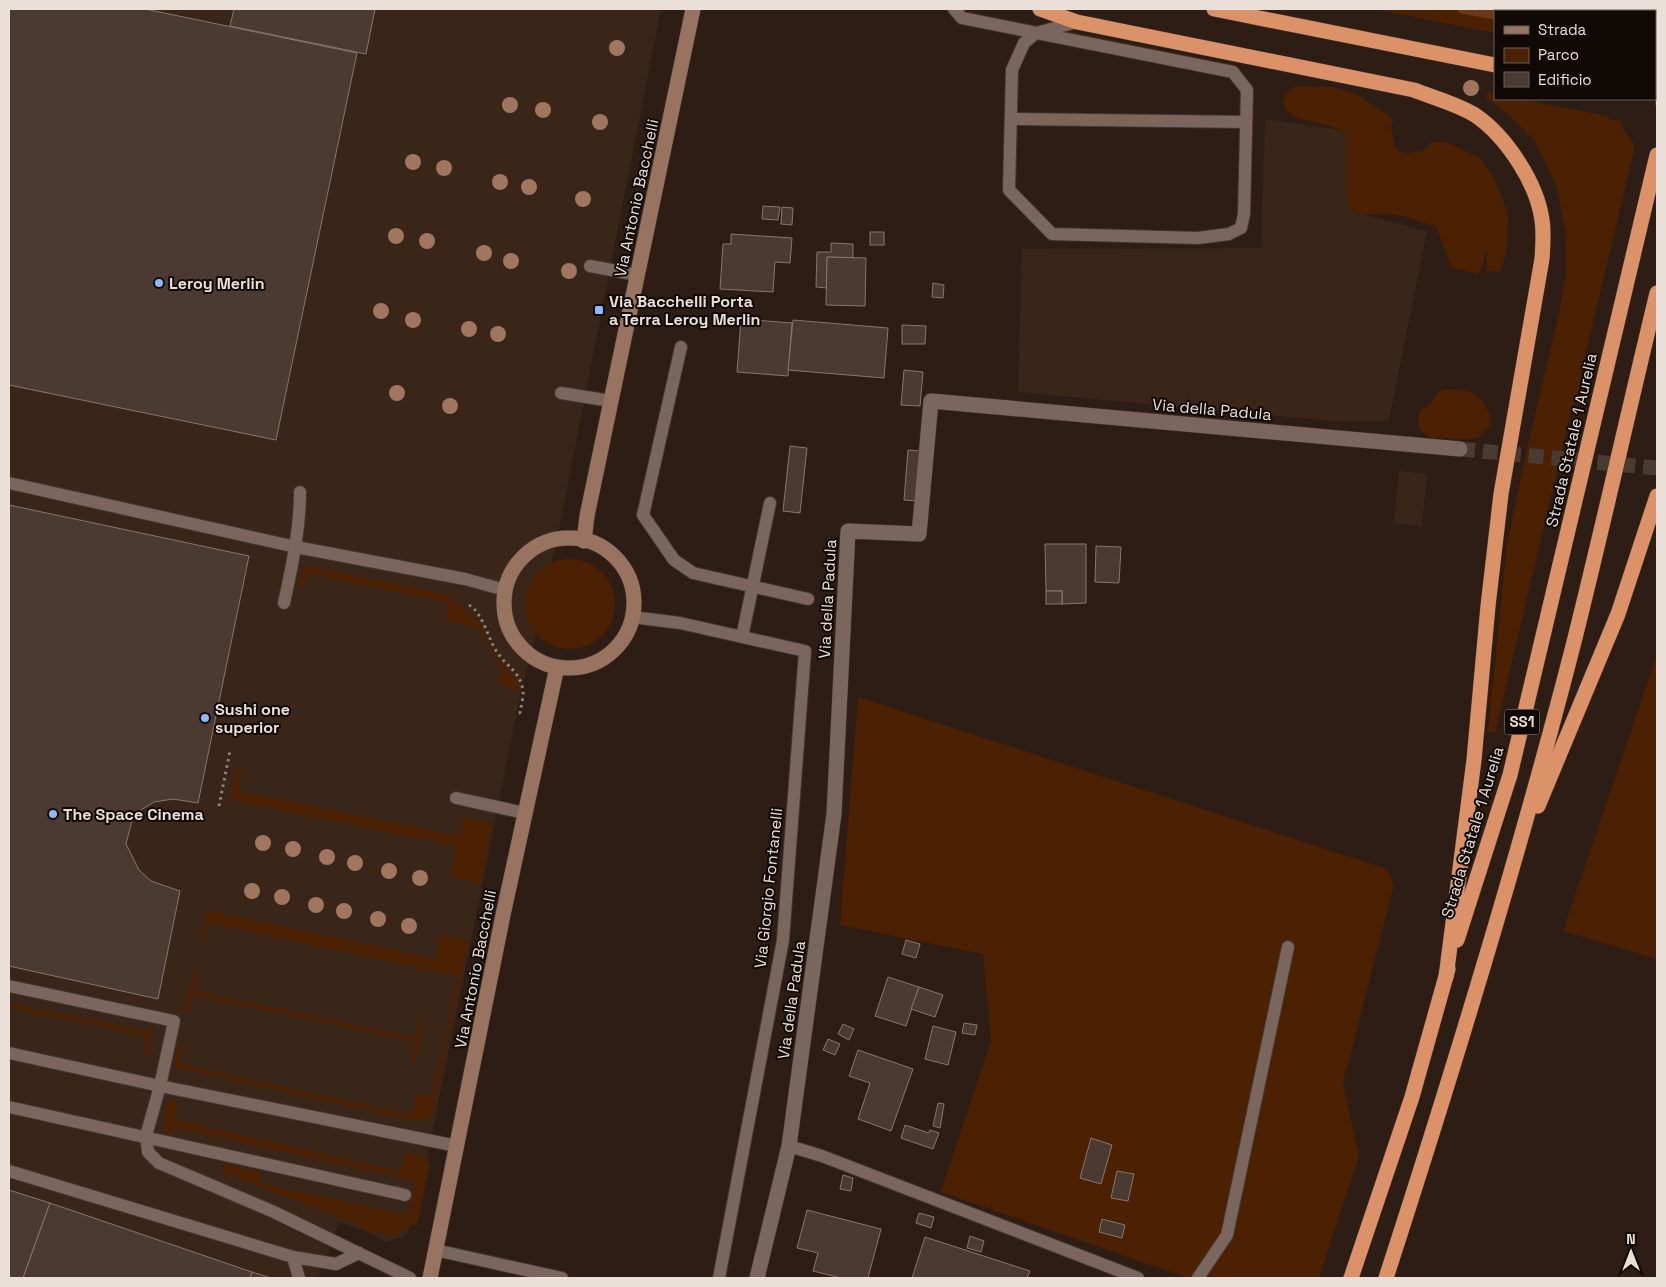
<svg xmlns="http://www.w3.org/2000/svg" width="1666" height="1287" font-family="'Space Grotesk',sans-serif">
<style>
.built{fill:#3a2519}
.green{fill:#4c2002}
.lines{fill:none;stroke-linecap:round;stroke-linejoin:round}
.stream{stroke:#6e3715;stroke-width:9}
.building{fill:#4b3a31;stroke:#8a766b}
.street-tunnel{stroke:#493a32;stroke-width:15;stroke-dasharray:15 8;stroke-linecap:butt}
.highway-tunnel{stroke:#493a32;stroke-width:15;stroke-dasharray:15 8;stroke-linecap:butt}
.lane-casing{stroke:#433731;stroke-width:14}
.street-casing{stroke:#433731;stroke-width:16}
.secondary-casing{stroke:#433731;stroke-width:16}
.highway-casing{stroke:#433731;stroke-width:16}
.path{stroke:#92847d;stroke-width:3;stroke-dasharray:2.5 4;stroke-linecap:butt}
.lane{stroke:#7a665c;stroke-width:12}
.street{stroke:#7a665c;stroke-width:15}
.secondary{stroke:#977360;stroke-width:15}
.highway{stroke:#dc9269;stroke-width:15}
.tree{fill:#a0765f}
.poi-dot{fill:#8eb9fc;stroke:#100906;stroke-width:2}
.labels{text-anchor:middle;stroke-width:4;stroke-linejoin:round;paint-order:stroke}
.shield{fill:#100906;stroke:#a99f9a;stroke-width:1}
.shield-label{font-size:15px;font-weight:bold;fill:#eadfd9}
.street-label{font-size:16px;fill:#eadfd9;stroke:#100906}
.poi-label{font-size:16px;font-weight:bold;fill:#eadfd9;stroke:#100906;text-anchor:start}
</style>
<rect width="100%" height="100%" fill="#2d1d14"/>
<g class="built">
<polygon points="9,9 661,9 561,519 531,656 522,686 415,1219 405,1236 386,1242 367,1232 339,1222 318,1278 9,1278"/>
<polygon points="1265,119 1354,132 1353,212 1427,231 1389,421 1332,421 1018,392 1022,249 1261,248"/>
<polygon points="1399,471 1427,474 1422,526 1394,523"/>
</g>
<g class="green">
<path d="M 1374,9 L 1477,9 L 1478,10 L 1490,12 L 1489,9 L 1657,9 C 1657,28 1655,47 1657,65 L 1655,67 L 1655,11 L 1495,11 L 1495,33 Z"/>
<path d="M 1296,86 L 1333,87 L 1354,93 L 1389,115 L 1393,121 L 1391,127 L 1395,147 L 1401,152 L 1408,153 L 1422,151 L 1431,142 L 1446,142 L 1480,158 L 1494,178 L 1508,214 L 1507,250 L 1500,272 L 1487,271 L 1487,247 L 1481,270 L 1477,274 L 1451,267 L 1436,226 C 1421,223 1407,216 1392,214 C 1381,213 1368,215 1356,214 L 1349,203 L 1347,196 L 1347,135 C 1330,116 1273,127 1285,94 Z"/>
<path d="M 1488,92 L 1495,94 L 1495,99 L 1519,99 L 1608,116 L 1608,119 L 1622,121 C 1622,137 1634,133 1634,151 L 1582,369 L 1579,390 L 1572,408 L 1495,733 L 1488,732 L 1507,545 L 1527,449 L 1559,313 L 1566,274 L 1565,229 L 1557,188 L 1535,141 L 1502,109 L 1486,99 Z"/>
<path d="M 1443,389 C 1464,389 1477,389 1487,409 C 1490,415 1491,417 1491,424 L 1478,438 L 1472,439 L 1431,438 L 1421,431 L 1418,426 L 1419,411 L 1430,404 L 1438,392 Z"/>
<circle cx="570" cy="604" r="45"/>
<polygon points="304,565 451,595 450,601 459,604 481,624 487,640 502,663 518,681 519,691 499,686 501,668 478,628 445,621 449,603 308,573 303,589 299,588"/>
<polygon points="1657,655 1657,959 1563,931"/>
<polygon points="858,697 1387,869 1394,884 1343,1084 1359,1156 1319,1278 1188,1278 941,1192 991,1042 983,954 840,925"/>
<polygon points="237,768 242,769 238,791 459,836 463,817 493,823 481,883 451,877 457,846 230,800"/>
<polygon points="207,910 436,959 441,934 469,941 431,1119 411,1120 174,1067 180,1043 183,1044 180,1064 412,1115 417,1094 432,1097 458,976 208,923 204,940 201,940"/>
<polygon points="194,970 198,971 194,991 417,1038 421,1020 424,1021 415,1064 411,1063 415,1042 193,995 189,1014 185,1013"/>
<polygon points="9,1003 148,1031 151,1022 153,1023 147,1058 143,1057 147,1036 9,1008"/>
<path d="M 169,1099 L 178,1102 L 174,1119 L 400,1172 L 405,1153 L 426,1157 L 430,1164 L 417,1226 L 409,1225 L 404,1231 L 391,1236 L 374,1230 L 373,1236 L 362,1226 L 225,1173 L 222,1168 L 225,1164 L 260,1171 L 258,1183 L 408,1215 L 416,1181 L 174,1127 L 171,1138 C 159,1126 166,1114 169,1099 Z"/>
</g>
<g class="lines">
<polyline class="stream" points="1462,9 1495,15"/>
</g>
<g class="building">
<polygon points="9,9 145,9 357,53 276,440 9,385"/>
<polygon points="234,9 375,9 366,54 230,26"/>
<polygon points="763,206 780,207 778,220 762,219"/>
<polygon points="782,207 793,208 792,225 781,224"/>
<rect x="870" y="232" width="14" height="13"/>
<polygon points="731,234 792,238 790,263 775,262 773,292 720,289 723,244 731,244"/>
<polygon points="831,243 853,244 853,258 827,257 827,288 816,287 817,252 831,252"/>
<polygon points="827,257 866,258 865,306 826,305"/>
<polygon points="933,283 944,285 943,298 932,297"/>
<polygon points="741,319 792,323 788,376 737,372"/>
<polygon points="793,320 888,328 884,378 788,370"/>
<polygon points="902,325 926,326 925,344 902,344"/>
<polygon points="904,370 923,372 920,406 901,405"/>
<polygon points="790,446 807,448 800,513 783,511"/>
<polygon points="908,450 920,451 917,501 904,500"/>
<polygon points="9,505 249,556 198,803 173,799 154,802 141,810 132,821 126,844 139,870 151,881 180,891 158,999 9,966"/>
<polygon points="1045,544 1086,544 1086,603 1062,604 1062,591 1046,591"/>
<polygon points="1096,546 1121,547 1119,583 1095,582"/>
<rect x="1046" y="591" width="16" height="13"/>
<polygon points="906,940 920,944 916,958 902,954"/>
<polygon points="888,977 919,987 906,1026 875,1016"/>
<polygon points="919,987 943,995 935,1017 911,1009"/>
<polygon points="964,1023 977,1025 975,1035 962,1033"/>
<polygon points="843,1024 854,1029 849,1040 838,1034"/>
<polygon points="933,1026 956,1032 948,1065 925,1059"/>
<polygon points="828,1039 840,1044 835,1055 823,1050"/>
<polygon points="858,1050 913,1069 891,1131 858,1119 870,1083 849,1076"/>
<polygon points="938,1103 944,1104 940,1128 933,1126"/>
<polygon points="905,1125 929,1133 930,1130 939,1133 933,1149 901,1138"/>
<polygon points="1091,1138 1112,1145 1101,1184 1080,1178"/>
<polygon points="1117,1171 1134,1174 1128,1201 1111,1198"/>
<polygon points="843,1175 853,1178 851,1191 840,1189"/>
<polygon points="9,1190 50,1203 23,1278 9,1278"/>
<polygon points="50,1203 252,1272 250,1278 23,1278"/>
<polygon points="807,1210 881,1229 868,1278 841,1278 813,1271 818,1253 797,1248"/>
<polygon points="919,1213 934,1217 931,1228 916,1223"/>
<polygon points="1102,1219 1125,1225 1122,1238 1099,1232"/>
<polygon points="970,1236 984,1241 981,1252 967,1248"/>
<polygon points="925,1237 1030,1271 1027,1278 912,1278"/>
<polygon points="252,1272 271,1278 250,1278"/>
</g>
<g class="lines">
<polyline class="street-tunnel" points="1460,449 1657,468"/>
<polyline class="highway-tunnel" points="1655,98 1657,98"/>
<defs>
<g id="lane">
<polyline points="954,9 962,18 1233,72 1247,90 1244,214 1241,228 1229,234 1198,238 1052,234 1009,190 1012,70 1024,43 1036,33 1077,22"/>
<polyline points="1011,119 1246,122"/>
<polyline points="590,266 638,275"/>
<polyline points="681,347 643,515 674,560 693,573 808,599"/>
<polyline points="561,393 611,401"/>
<polyline points="9,483 296,547 465,579 505,590"/>
<path d="M 284,603 C 292,566 300,530 300,492"/>
<polyline points="632,617 680,623 805,651 783,940 719,1278"/>
<polyline points="742,637 770,503"/>
<polyline points="456,798 525,813"/>
<polyline points="9,986 174,1021 160,1086 146,1136 148,1152 159,1163 274,1212 410,1278"/>
<polyline points="9,1053 160,1086 457,1146"/>
<polyline points="9,1107 405,1195"/>
<polyline points="789,1146 822,1156 1138,1278"/>
<polyline points="9,1171 293,1257 336,1264 359,1253"/>
<polyline points="435,1250 562,1278"/>
<polyline points="293,1257 299,1278"/>
<polyline points="1198,1278 1227,1235 1288,947"/>
</g>
<polyline id="street" points="757,1278 789,1146 834,814 848,531 919,534 931,401 1460,449"/>
<g id="secondary">
<circle cx="569" cy="603" r="65"/>
<polyline points="584,541 587,516 611,401 693,9"/>
<polyline points="430,1278 503,915 557,667"/>
</g>
<g id="highway">
<path d="M 1040,9 L 1077,22 L 1414,90 C 1434,98 1457,104 1475,115 C 1506,136 1537,183 1542,220 C 1544,233 1543,246 1542,259 L 1501,494 L 1488,606 L 1474,760 L 1446,977"/>
<polyline points="1214,9 1495,65"/>
<polyline points="1538,806 1618,614 1657,496"/>
<polyline points="1457,940 1510,775 1657,155"/>
<polyline points="1351,1278 1412,1097 1448,969"/>
<path d="M 1386,1278 C 1454,1068 1519,857 1574,642 C 1603,526 1629,409 1657,293"/>
</g>
</defs>
<use href="#lane" class="lane-casing"/>
<use href="#street" class="street-casing"/>
<use href="#secondary" class="secondary-casing"/>
<use href="#highway" class="highway-casing"/>
<g class="path">
<path d="M 469,605 C 483,613 488,639 497,652 C 506,666 517,669 522,686 C 525,694 521,705 520,713 L 524,714"/>
<polyline points="219,806 230,751"/>
</g>
<use href="#lane" class="lane"/>
<use href="#street" class="street"/>
<use href="#secondary" class="secondary"/>
<use href="#highway" class="highway"/>
</g>
<g class="tree">
<circle cx="617" cy="48" r="8"/>
<circle cx="1471" cy="88" r="8"/>
<circle cx="510" cy="105" r="8"/>
<circle cx="543" cy="110" r="8"/>
<circle cx="600" cy="122" r="8"/>
<circle cx="413" cy="162" r="8"/>
<circle cx="444" cy="168" r="8"/>
<circle cx="500" cy="182" r="8"/>
<circle cx="529" cy="187" r="8"/>
<circle cx="583" cy="199" r="8"/>
<circle cx="396" cy="236" r="8"/>
<circle cx="427" cy="241" r="8"/>
<circle cx="484" cy="253" r="8"/>
<circle cx="511" cy="261" r="8"/>
<circle cx="569" cy="271" r="8"/>
<circle cx="381" cy="311" r="8"/>
<circle cx="413" cy="320" r="8"/>
<circle cx="469" cy="329" r="8"/>
<circle cx="498" cy="334" r="8"/>
<circle cx="397" cy="393" r="8"/>
<circle cx="450" cy="406" r="8"/>
<circle cx="263" cy="843" r="8"/>
<circle cx="293" cy="849" r="8"/>
<circle cx="327" cy="857" r="8"/>
<circle cx="355" cy="863" r="8"/>
<circle cx="389" cy="871" r="8"/>
<circle cx="420" cy="878" r="8"/>
<circle cx="252" cy="891" r="8"/>
<circle cx="282" cy="897" r="8"/>
<circle cx="316" cy="905" r="8"/>
<circle cx="344" cy="911" r="8"/>
<circle cx="378" cy="919" r="8"/>
<circle cx="409" cy="926" r="8"/>
</g>
<g class="poi-dot">
<circle cx="159" cy="283" r="5"/>
<rect x="594" y="305" width="10" height="10" rx="2.5"/>
<circle cx="205" cy="718" r="5"/>
<circle cx="53" cy="814" r="5"/>
</g>
<g class="labels">
<rect class="shield" x="1504.5" y="709.5" width="35" height="25" rx="4"/>
<g class="shield-label">
<text x="1522" y="727">SS1</text>
</g>
<g class="street-label">
<text transform="translate(636 198) rotate(-78)" y="6">Via Antonio Bacchelli</text>
<text transform="translate(1212 409) rotate(5)" y="6">Via della Padula</text>
<text transform="translate(1571 440) rotate(-77)" y="6">Strada Statale 1 Aurelia</text>
<text transform="translate(827 599) rotate(-87)" y="6">Via della Padula</text>
<text transform="translate(1472 832) rotate(-73)" y="6">Strada Statale 1 Aurelia</text>
<text transform="translate(768 888) rotate(-84)" y="6">Via Giorgio Fontanelli</text>
<text transform="translate(475 969) rotate(-79)" y="6">Via Antonio Bacchelli</text>
<text transform="translate(791 1000) rotate(-82)" y="6">Via della Padula</text>
</g>
<g class="poi-label">
<text x="169" y="289">Leroy Merlin</text>
<text x="609" y="307">Via Bacchelli Porta<tspan x="609" dy="18">a Terra Leroy Merlin</tspan></text>
<text x="215" y="715">Sushi one<tspan x="215" dy="18">superior</tspan></text>
<text x="63" y="820">The Space Cinema</text>
</g>
</g>
<rect width="1666" height="1287" fill="none" stroke="#eadfd9" stroke-width="20"/>
<rect x="1494" y="10" width="162" height="90" fill="#100906" stroke="#675f5a"/>
<rect x="1504" y="26" width="25" height="8" fill="#977360" stroke="#675f5a"/>
<text x="1538" y="35" font-size="15" fill="#eadfd9">Strada</text>
<rect x="1504" y="48" width="25" height="15" fill="#4c2002" stroke="#675f5a"/>
<text x="1538" y="60" font-size="15" fill="#eadfd9">Parco</text>
<rect x="1504" y="72" width="25" height="15" fill="#4b3a31" stroke="#675f5a"/>
<text x="1538" y="85" font-size="15" fill="#eadfd9">Edificio</text>
<g transform="translate(1631 1252)" stroke="#100906" stroke-width="4" paint-order="stroke">
<path d="M0-4L9 19L0 12L-9 19Z" fill="#eadfd9"/>
<text y="-8" font-size="14" font-weight="bold" text-anchor="middle" fill="#eadfd9">N</text>
</g>
</svg>
